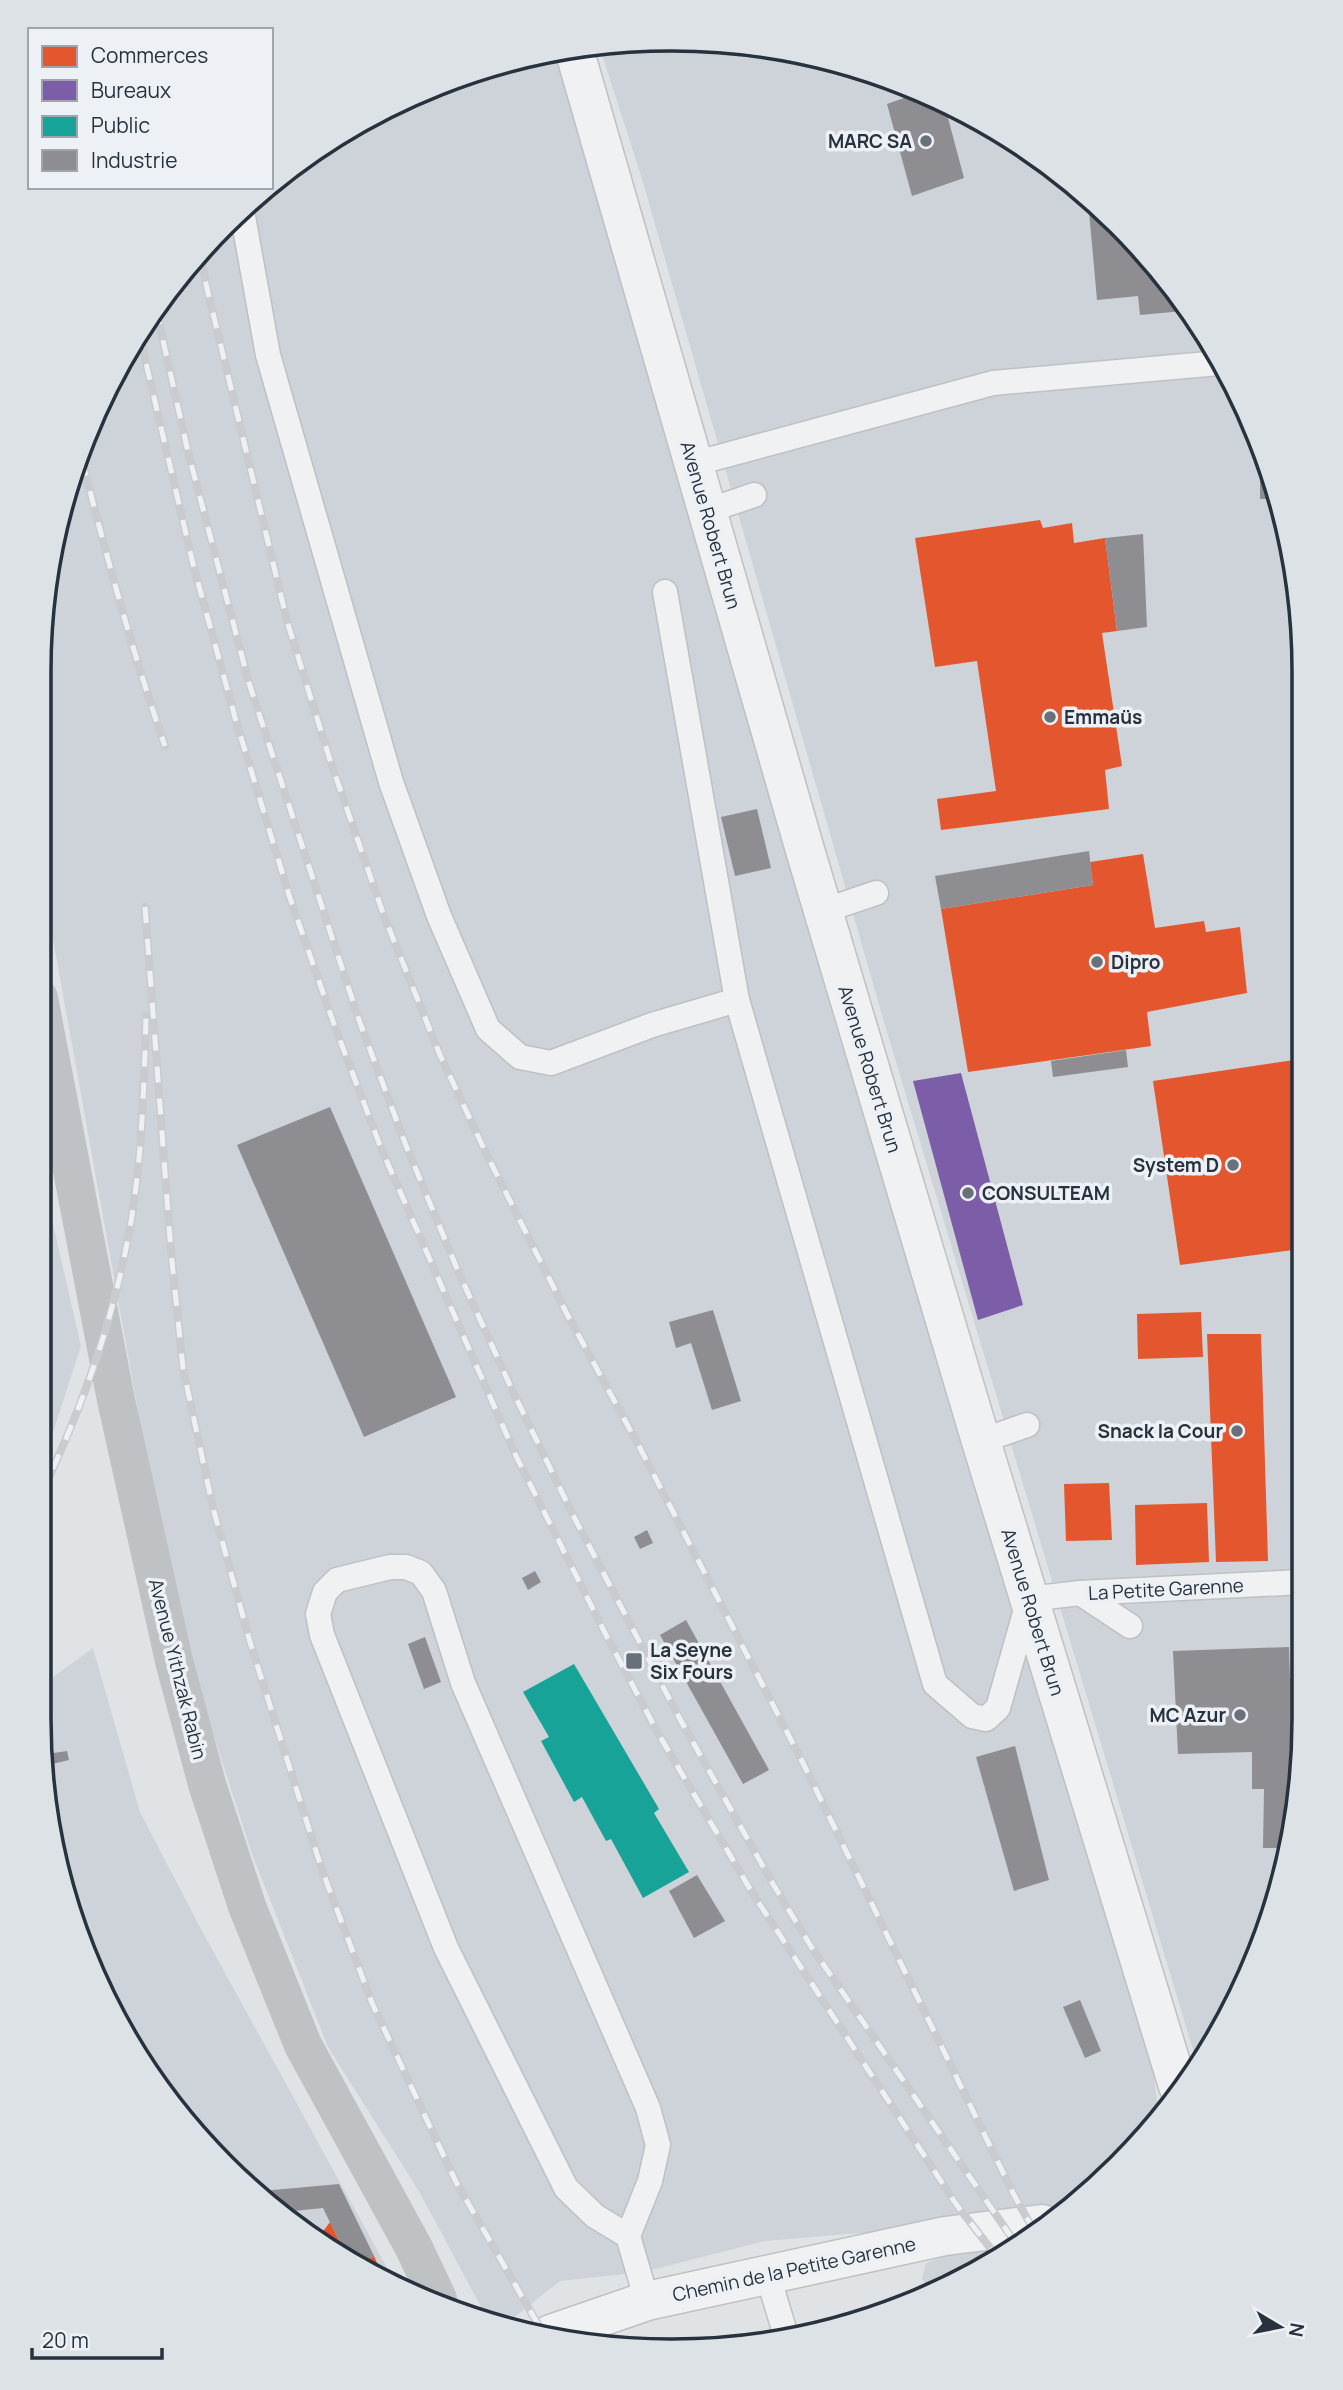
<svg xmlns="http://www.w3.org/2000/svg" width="1343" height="2390" font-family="Manrope,sans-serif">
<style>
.built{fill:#ced3d9}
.shops{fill:#e4572e}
.offices{fill:#7b5ea7}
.public{fill:#17a398}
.industry{fill:#8d8d92}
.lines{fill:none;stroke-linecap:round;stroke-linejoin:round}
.service-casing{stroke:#bec1c4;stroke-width:27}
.tertiary-casing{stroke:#bec1c4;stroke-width:41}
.service{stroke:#f0f1f2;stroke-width:24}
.tertiary{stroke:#f0f1f2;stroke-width:38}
.secondary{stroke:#bec2c5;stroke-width:38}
.rail-casing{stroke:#c9cbce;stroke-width:8}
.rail{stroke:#edf1f5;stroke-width:5;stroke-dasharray:16;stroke-linecap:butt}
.poi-dot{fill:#687079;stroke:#edf1f5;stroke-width:2.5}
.labels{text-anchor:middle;stroke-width:7;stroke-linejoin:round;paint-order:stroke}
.poi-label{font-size:19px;font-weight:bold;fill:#27323e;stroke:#edf1f5;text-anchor:end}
.street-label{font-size:19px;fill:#27323e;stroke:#edf1f5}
.rim{fill:none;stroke:#27323e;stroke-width:3.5}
</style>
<rect width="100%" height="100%" fill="#e0e3e6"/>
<g class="built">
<polygon points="631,40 755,44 875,72 988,124 1119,224 1198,320 1271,468 1299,589 1303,1759 1271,1922 1219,2035 1197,2063 884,1022 642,179 599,45"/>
<polygon points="568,50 836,1027 937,1332 1122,1951 1154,2077 1158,2110 1089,2195 932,2292 922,2279 926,2263 957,2252 944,2226 765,2241 644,2272 560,2281 502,2327 489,2322 420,2193 328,2047 252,1854 201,1696 164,1555 40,867 40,631 72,468 124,355 196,254 267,187 271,187 271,183 286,169 392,104 508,60"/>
<polygon points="39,1163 81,1346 39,1476"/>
<polygon points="93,1648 140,1812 201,1929 392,2277 319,2245 169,2104 72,1922 39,1719 39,1687"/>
</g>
<g class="shops">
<polygon points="1040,520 1043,528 1072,523 1074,543 1105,538 1117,631 1102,633 1122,766 1105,770 1109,809 941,830 937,799 996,791 977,661 935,667 915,538"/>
<polygon points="1143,854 1155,928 1204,921 1206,932 1240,927 1247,993 1147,1012 1151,1046 968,1072 941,909 1093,885 1090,862"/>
<polygon points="1301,1059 1301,1249 1180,1265 1153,1081"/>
<polygon points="1201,1312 1203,1357 1138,1359 1137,1314"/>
<polygon points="1207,1334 1261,1334 1268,1561 1216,1562"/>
<polygon points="1109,1483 1112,1540 1066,1541 1064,1484"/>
<polygon points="1207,1503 1209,1562 1136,1565 1135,1505"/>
<polygon points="330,2222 347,2257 316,2241"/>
<polygon points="374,2256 381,2272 359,2263"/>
</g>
<polygon class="offices" points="961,1073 1023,1305 978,1320 913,1081"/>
<polygon class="public" points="574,1664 659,1809 654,1813 689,1872 643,1898 611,1839 606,1841 582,1797 574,1802 541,1741 549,1737 523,1692"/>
<g class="industry">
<polygon points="903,85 944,103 964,178 912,196 887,104 904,98 899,86"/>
<polygon points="1088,200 1119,224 1182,301 1183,311 1140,315 1138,296 1097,300"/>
<polygon points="1264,455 1271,468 1278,499 1260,499 1260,477 1264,477"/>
<polygon points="1143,534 1147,627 1117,631 1105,538"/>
<polygon points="757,809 771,868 735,876 721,817"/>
<polygon points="1089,851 1093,885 941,909 935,876"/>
<polygon points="1126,1050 1128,1067 1053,1077 1051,1061"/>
<polygon points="330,1107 456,1397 364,1437 237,1145"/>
<polygon points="713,1310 741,1401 712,1410 691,1343 676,1348 669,1322"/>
<polygon points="647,1530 653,1543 640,1549 634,1537"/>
<polygon points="535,1571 541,1582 528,1590 522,1578"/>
<polygon points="686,1620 769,1770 743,1784 660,1635"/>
<polygon points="425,1637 441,1682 424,1689 408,1644"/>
<polygon points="1289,1647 1290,1678 1303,1678 1303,1759 1286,1848 1263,1848 1264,1789 1252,1789 1252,1752 1178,1754 1173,1651"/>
<polygon points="1015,1746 1049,1880 1014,1891 976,1757"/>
<polygon points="67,1751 69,1760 48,1765 47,1754"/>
<polygon points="697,1875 725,1921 694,1938 669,1891"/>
<polygon points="1080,2000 1101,2051 1085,2058 1063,2007"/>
<polygon points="339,2184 374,2256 359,2263 347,2257 323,2208 284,2212 262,2191"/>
</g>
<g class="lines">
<defs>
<g id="service">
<polyline points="242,211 268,355 391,782 439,916 488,1029 520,1057 551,1063 652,1025 737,1000"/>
<polyline points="693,464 993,383 1219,363"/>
<polyline points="707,511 754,495"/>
<polyline points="665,592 737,1000 935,1684 972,1716 986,1719 998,1708 1029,1599 1080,1593 1303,1582"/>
<polyline points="823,911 876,893"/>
<polyline points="981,1441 1027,1425"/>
<polyline points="1080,1593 1130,1626"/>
<polyline points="628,2236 595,2216 566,2188 446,1948 322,1635 318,1614 325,1592 337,1580 390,1567 406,1567 421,1573 434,1591 463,1683 648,2108 658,2145 650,2181 628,2236 647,2301"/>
<polyline points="768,2276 783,2326"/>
</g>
<g id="tertiary">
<polyline points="574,49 805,850 981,1441 1178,2086"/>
<polyline points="551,2334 647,2301 945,2236 1042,2224"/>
</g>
</defs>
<use href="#service" class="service-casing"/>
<use href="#tertiary" class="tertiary-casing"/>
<use href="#service" class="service"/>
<use href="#tertiary" class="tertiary"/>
<polyline class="secondary" points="39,998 116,1400 174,1661 207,1784 247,1906 303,2045 414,2248 438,2299"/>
<defs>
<g id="rail">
<polyline points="200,250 206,284 287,621 330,760 384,916 440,1055 486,1153 567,1314 640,1448 803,1763 1014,2195 1033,2229"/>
<polyline points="156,309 188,452 249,683 359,1020 405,1143 458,1271 514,1394 574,1517 681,1721 773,1884 812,1948 1014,2241"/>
<polyline points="139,333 193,564 236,721 290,898 335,1027 381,1148 516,1456 605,1633 659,1735 753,1894 956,2204 994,2253"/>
<path d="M 82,460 C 107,558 132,651 165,746"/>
<polyline points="145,907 171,1252 183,1368 213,1508 250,1642 321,1867 372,2003 456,2182 543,2333"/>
<path d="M 39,1498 C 80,1414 112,1325 129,1233 C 142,1162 144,1088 146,1016"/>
</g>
</defs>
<use href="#rail" class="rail-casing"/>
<use href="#rail" class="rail"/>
</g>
<g class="poi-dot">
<circle cx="926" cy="141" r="7"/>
<circle cx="1050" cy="717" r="7"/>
<circle cx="1097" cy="962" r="7"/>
<circle cx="1233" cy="1165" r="7"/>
<circle cx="968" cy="1193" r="7"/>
<circle cx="1237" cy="1431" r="7"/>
<rect x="625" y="1652" width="18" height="18" rx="3.5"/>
<circle cx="1240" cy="1715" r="7"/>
</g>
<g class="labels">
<g class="poi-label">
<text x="912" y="148">MARC SA</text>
<text x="1064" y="724" text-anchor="start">Emmaüs</text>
<text x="1111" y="969" text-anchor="start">Dipro</text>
<text x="1219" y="1172">System D</text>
<text x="982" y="1200" text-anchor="start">CONSULTEAM</text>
<text x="1223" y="1438">Snack la Cour</text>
<text x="650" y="1657" text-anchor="start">La Seyne<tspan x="650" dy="22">Six Fours</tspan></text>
<text x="1226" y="1722">MC Azur</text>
</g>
<g class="street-label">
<text transform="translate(711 525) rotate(74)" y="7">Avenue Robert Brun</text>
<text transform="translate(870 1069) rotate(73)" y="7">Avenue Robert Brun</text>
<text transform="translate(1166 1589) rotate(-3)" y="7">La Petite Garenne</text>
<text transform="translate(1033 1612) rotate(73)" y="7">Avenue Robert Brun</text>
<text transform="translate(178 1669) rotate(76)" y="7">Avenue Yithzak Rabin</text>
<text transform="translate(794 2269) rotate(-12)" y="7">Chemin de la Petite Garenne</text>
</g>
</g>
<path d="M0 0H1343V2390H0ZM671 51H672A620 620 0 0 1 1292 671V1719A620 620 0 0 1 672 2339H671A620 620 0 0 1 51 1719V671A620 620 0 0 1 671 51Z" fill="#dde2e6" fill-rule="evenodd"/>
<path class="rim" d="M671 51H672A620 620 0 0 1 1292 671V1719A620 620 0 0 1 672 2339H671A620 620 0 0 1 51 1719V671A620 620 0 0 1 671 51Z"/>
<rect x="28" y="28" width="245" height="161" fill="#edf1f5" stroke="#9ea5ac" stroke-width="2"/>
<rect x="42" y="46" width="35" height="21" fill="#e4572e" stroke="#9ea5ac" stroke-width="2"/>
<text x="91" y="63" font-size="21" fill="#27323e">Commerces</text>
<rect x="42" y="80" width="35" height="21" fill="#7b5ea7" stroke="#9ea5ac" stroke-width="2"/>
<text x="91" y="98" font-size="21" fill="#27323e">Bureaux</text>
<rect x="42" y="116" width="35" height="21" fill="#17a398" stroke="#9ea5ac" stroke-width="2"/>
<text x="91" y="133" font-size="21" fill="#27323e">Public</text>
<rect x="42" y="150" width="35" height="21" fill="#8d8d92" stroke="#9ea5ac" stroke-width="2"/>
<text x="91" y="168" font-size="21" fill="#27323e">Industrie</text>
<g transform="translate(1280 2327) rotate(100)" stroke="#edf1f5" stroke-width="5" paint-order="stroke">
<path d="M0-5L12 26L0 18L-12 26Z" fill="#27323e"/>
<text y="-10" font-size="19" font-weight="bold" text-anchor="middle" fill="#27323e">N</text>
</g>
<path d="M32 2348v10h130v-10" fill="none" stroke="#27323e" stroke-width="3.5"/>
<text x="42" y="2348" font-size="21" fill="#27323e" stroke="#edf1f5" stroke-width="5" paint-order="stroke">20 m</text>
</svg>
